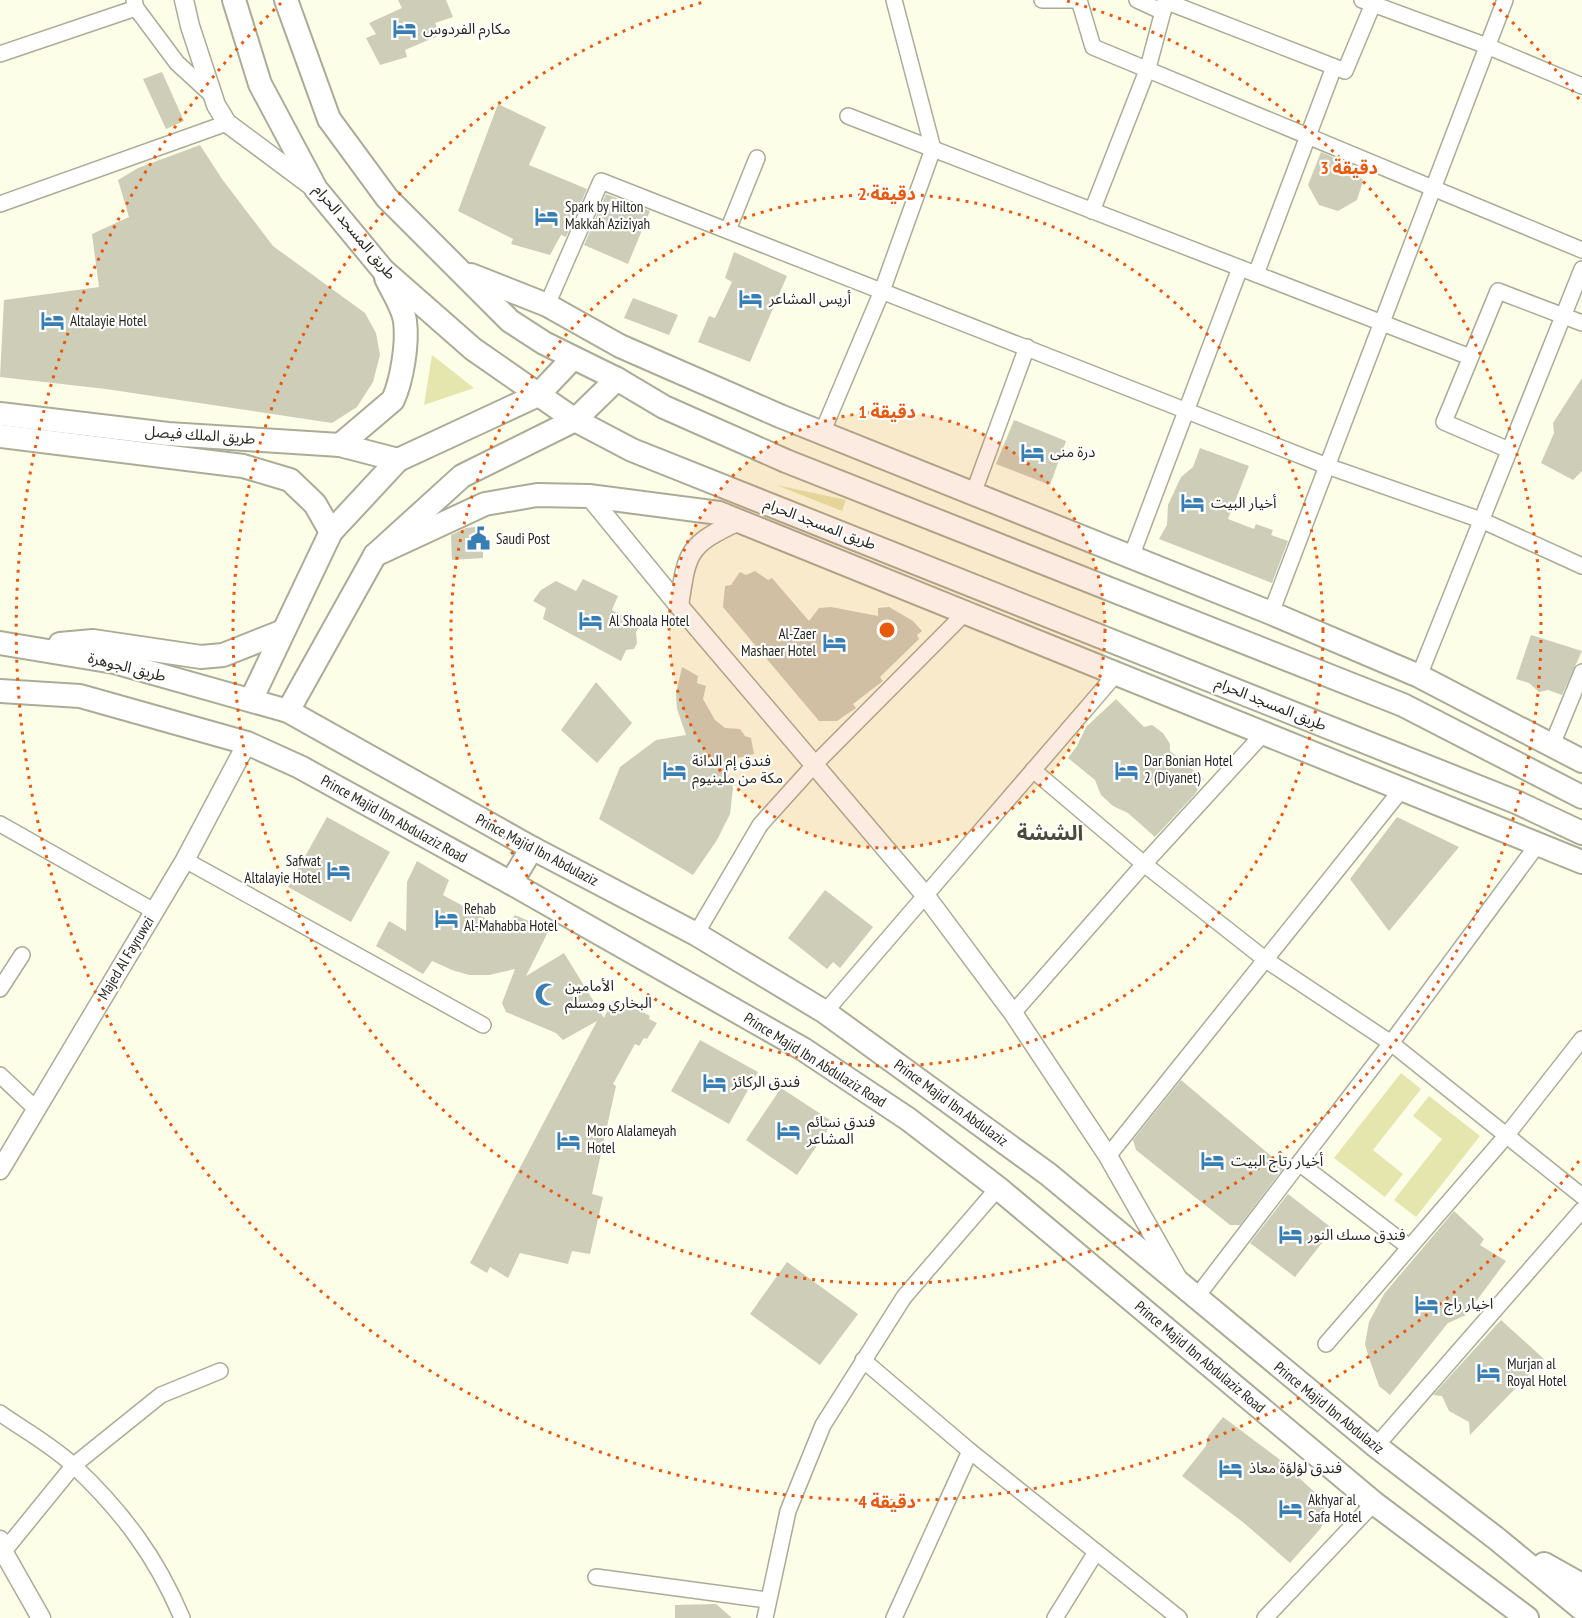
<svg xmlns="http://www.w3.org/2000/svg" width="1582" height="1618" font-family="'PT Sans Narrow','Noto Sans Arabic',sans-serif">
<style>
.green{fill:#e5e6ae}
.building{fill:#cdcdb8}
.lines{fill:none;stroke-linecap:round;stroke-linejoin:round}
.minor-casing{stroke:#abac97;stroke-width:18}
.tertiary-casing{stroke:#abac97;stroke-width:21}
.primary-casing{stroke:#abac97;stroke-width:26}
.minor{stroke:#fff;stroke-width:15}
.tertiary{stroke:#fff;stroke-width:18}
.primary{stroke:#fff;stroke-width:22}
.ring{fill:none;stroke:#e8590c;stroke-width:3;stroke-dasharray:3 6}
.labels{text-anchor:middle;stroke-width:4.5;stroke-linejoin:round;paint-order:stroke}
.poi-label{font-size:15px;fill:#27271f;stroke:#fff;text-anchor:start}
.street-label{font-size:15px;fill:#27271f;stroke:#fff}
.district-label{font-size:21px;font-weight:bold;fill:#4b4b39;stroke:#fff}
.centre{fill:#e8590c;stroke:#fff;stroke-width:3}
.ring-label{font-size:18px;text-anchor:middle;font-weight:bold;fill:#e8590c;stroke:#fff;stroke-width:4.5;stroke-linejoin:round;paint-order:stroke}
</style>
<rect width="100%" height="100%" fill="#fdfee8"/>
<g class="green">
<polygon points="432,355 474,388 424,405"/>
<polygon points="776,485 846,500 842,511"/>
<polygon points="1401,1073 1421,1089 1373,1150 1403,1174 1385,1197 1334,1158"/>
<polygon points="1429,1096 1480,1136 1416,1217 1394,1200 1442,1139 1413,1116"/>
</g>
<g class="building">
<polygon points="398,0 446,0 453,17 435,23 440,35 405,50 407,57 380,65 366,38 376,34 369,23 402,8"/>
<polygon points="162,72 184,121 166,129 143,79"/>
<polygon points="498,104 546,127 529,165 587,189 566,237 561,235 550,255 511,244 513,239 458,211"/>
<polygon points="200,145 222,179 273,246 365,313 376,333 380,355 373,382 357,407 332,423 106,389 0,377 4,300 99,287 92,234 129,217 118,180 138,168"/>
<polygon points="1321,152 1354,166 1363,181 1357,200 1338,211 1319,205 1308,185"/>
<polygon points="606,194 650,211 628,264 584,245"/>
<polygon points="734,252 787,276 750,362 698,342 709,316 715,318 732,282 725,278"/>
<polygon points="633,298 678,315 669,335 624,318"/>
<polygon points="1582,378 1582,471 1573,480 1541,463 1554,433 1553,423"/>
<polygon points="1014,420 1066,441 1050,485 996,464"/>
<polygon points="1200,448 1249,466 1228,519 1254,529 1256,524 1273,530 1271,535 1288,541 1272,583 1159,539 1167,525 1168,505 1181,477 1193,467"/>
<polygon points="483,526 483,558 452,560 451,535 466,528"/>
<polygon points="755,571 768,580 772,578 809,621 819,608 831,607 878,616 878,608 889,607 913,621 922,631 917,635 919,639 880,677 883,681 853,704 856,708 837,721 819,721 723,607 725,586 731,585 740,572 746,575"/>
<polygon points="583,579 618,596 612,610 640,625 636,632 637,643 634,649 626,650 621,661 543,619 546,608 533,601 541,590 556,581 576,591"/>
<polygon points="1531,635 1582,651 1562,695 1548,690 1539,692 1529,683 1516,679"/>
<polygon points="682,667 698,676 697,683 706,686 703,699 715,720 725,728 740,729 745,736 751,738 754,754 722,762 733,788 730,814 717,840 693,875 599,819 620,767 656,740 686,735 677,709 676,694"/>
<polygon points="596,682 632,723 597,763 561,730"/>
<polygon points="1116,699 1144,727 1152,725 1163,733 1170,744 1170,751 1204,779 1195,794 1155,837 1128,813 1113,806 1101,795 1095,780 1068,758 1077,746 1086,727"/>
<polygon points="327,817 390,852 351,922 288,887"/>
<polygon points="1397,817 1459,847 1389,931 1350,879"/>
<polygon points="417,861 449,880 443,895 505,929 515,915 549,930 526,976 564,953 604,1018 613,1000 621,1005 623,1001 650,1016 649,1019 657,1023 647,1039 644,1038 639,1046 635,1044 613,1084 616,1086 592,1194 603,1197 590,1254 572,1251 568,1264 520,1253 508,1278 490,1267 487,1273 470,1263 597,1021 563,1040 556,1033 506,1012 502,1003 515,969 489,975 469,975 452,970 432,961 423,974 376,946 389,921 406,931 407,882"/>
<polygon points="825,890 873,927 840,968 833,962 827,969 788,938"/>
<polygon points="700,1040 758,1072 729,1124 671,1091"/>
<polygon points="1181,1080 1284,1167 1240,1225 1230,1225 1136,1150 1133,1140"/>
<polygon points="781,1088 833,1122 797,1175 746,1140"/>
<polygon points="1288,1194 1333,1229 1295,1277 1250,1243"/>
<polygon points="1454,1211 1484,1239 1480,1245 1506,1261 1466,1315 1448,1323 1390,1395 1379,1386 1368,1355 1365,1344 1369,1322 1384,1294"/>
<polygon points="787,1262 858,1314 820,1365 750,1314"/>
<polygon points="1501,1320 1544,1359 1470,1435 1469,1422 1449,1411 1442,1396 1433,1395"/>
<polygon points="1223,1417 1279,1459 1323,1500 1325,1517 1321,1528 1290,1563 1244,1523 1182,1476 1206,1446 1208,1436"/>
<polygon points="716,1604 732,1618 675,1618 675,1605"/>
</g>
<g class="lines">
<defs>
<g id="minor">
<polyline points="134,0 136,8 177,63 213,96"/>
<polyline points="1042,0 1073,0"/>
<polyline points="1079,0 1093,47 1582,250"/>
<polyline points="1137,0 1163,12"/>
<polyline points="1362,0 1487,46 1582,86"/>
<polyline points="1165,1 1345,71 1373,4"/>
<polyline points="0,54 136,8"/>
<polyline points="848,116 1470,357"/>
<polyline points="0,204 227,123"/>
<polyline points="1092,211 1148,68 1166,0"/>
<polyline points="728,230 757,158"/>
<polyline points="1256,274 1334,67"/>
<polyline points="547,305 601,181 1327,466 1481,520 1582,566"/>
<polyline points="822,433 882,291 933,149 894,0"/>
<polyline points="1509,450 1444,422 1498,291 1582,323"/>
<polyline points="973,494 1027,347"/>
<polyline points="1131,557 1240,268"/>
<polyline points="1271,613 1505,0"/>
<polyline points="1419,676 1582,269"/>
<polyline points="1552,745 1582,672"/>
<polyline points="1033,770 1144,864 1266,960 1391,1043 1582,1196"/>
<polyline points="0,824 154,911"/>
<polyline points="185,860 483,1025"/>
<polyline points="696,934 760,825 815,764 965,613"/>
<polyline points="0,989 22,955"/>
<polyline points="825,1012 1116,674"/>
<polyline points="1013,1013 1144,864 1264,733"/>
<polyline points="0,1075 36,1109"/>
<polyline points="1108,1156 1402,789"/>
<polyline points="1299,1163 1409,1247"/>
<polyline points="1195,1299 1391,1043 1538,844"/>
<polyline points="1326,1344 1506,1136 1582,1039"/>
<polyline points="863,1360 970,1451 1179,1618"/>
<path d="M 0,1413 C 24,1430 53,1446 74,1466 C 122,1511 157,1558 182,1618"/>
<polyline points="1376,1446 1582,1210"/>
<polyline points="0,1556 74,1465 161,1395 220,1371"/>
<polyline points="596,1577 767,1600"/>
<polyline points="765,1618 788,1511 823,1425 904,1297 998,1188"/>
<polyline points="894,1618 970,1451"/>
<polyline points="1055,1618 1096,1552"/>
<polyline points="1265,1618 1374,1503"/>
</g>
<g id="tertiary">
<polyline points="184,0 190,26 216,105 227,123 313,187"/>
<polyline points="589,496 679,606 925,895 1013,1013 1108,1156 1178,1279"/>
<path d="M 679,606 C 687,552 687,545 739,521"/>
<polyline points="0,1170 185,860 247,743"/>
<polyline points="0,1540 3,1551 41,1618"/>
</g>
<g id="primary">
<polyline points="234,0 260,84 316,189 383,270 473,349 575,420 632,450 1516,802 1582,833"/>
<polyline points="286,0 329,119 387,198 510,321 544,343 617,379 664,407 786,461 1403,705 1582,797"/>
<polyline points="471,275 547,305 620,346 780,416 1271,613 1419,676 1582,761"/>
<polyline points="0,414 168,434 340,445 398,460"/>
<polyline points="0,436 243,466 290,480 315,504 331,532"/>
<path d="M 340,445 L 393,400 C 402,380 408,343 405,321 C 403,307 392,291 386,278"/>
<polyline points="375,555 485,504 537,495 589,496 719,513 1582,862"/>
<polyline points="0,643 114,662 288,711 532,848 696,934 825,1012 1048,1174 1376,1446 1497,1539 1582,1609"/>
<polyline points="60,644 93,641 201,657 223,655 281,632"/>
<polyline points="0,691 80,696 247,743 300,767 511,883 803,1049 908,1119 998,1188 1374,1503 1527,1618"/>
<polyline points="251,700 331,532 398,460 538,395 573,358"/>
<polyline points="288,711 375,555 462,476 575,420 617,379"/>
<polyline points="511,883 532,848"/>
<polyline points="1544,1564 1582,1585"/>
</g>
</defs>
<use href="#minor" class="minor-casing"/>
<use href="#tertiary" class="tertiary-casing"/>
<use href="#primary" class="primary-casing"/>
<use href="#minor" class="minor"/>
<use href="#tertiary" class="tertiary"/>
<use href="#primary" class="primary"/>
</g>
<circle cx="887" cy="630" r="218" fill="#e8590c" fill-opacity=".12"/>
<g class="ring">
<circle cx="887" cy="630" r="218"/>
<circle cx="887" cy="630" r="436"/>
<path d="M1067 1A654 654 0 1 1 707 1"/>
<path d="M1579 1161A872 872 0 1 1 281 3M1493 3A872 872 0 0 1 1579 99"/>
</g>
<defs>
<symbol id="hotel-bare" viewBox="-9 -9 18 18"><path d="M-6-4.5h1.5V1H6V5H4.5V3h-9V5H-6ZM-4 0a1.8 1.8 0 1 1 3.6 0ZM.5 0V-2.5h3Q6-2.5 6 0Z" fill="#387eb3" stroke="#fff" stroke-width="2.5" paint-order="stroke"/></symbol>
<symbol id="civic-bare" viewBox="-9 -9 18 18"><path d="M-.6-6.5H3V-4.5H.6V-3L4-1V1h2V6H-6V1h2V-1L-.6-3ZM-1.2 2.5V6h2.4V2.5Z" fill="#387eb3" stroke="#fff" stroke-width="2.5" paint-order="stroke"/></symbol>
<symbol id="mosque-bare" viewBox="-9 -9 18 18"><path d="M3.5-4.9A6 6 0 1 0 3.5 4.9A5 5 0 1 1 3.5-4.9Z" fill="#387eb3" stroke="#fff" stroke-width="2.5" paint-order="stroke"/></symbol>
</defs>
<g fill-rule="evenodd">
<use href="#hotel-bare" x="388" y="12" width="33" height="33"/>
<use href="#hotel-bare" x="530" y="200" width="33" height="33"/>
<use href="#hotel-bare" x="734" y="282" width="33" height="33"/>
<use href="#hotel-bare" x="36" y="304" width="33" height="33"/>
<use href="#hotel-bare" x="1016" y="436" width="33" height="33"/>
<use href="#hotel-bare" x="1176" y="486" width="33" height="33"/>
<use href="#civic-bare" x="462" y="522" width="33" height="33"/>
<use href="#hotel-bare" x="574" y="604" width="33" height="33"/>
<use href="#hotel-bare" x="818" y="626" width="33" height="33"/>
<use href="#hotel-bare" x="658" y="754" width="33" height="33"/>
<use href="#hotel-bare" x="1110" y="754" width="33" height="33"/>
<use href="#hotel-bare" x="322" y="854" width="33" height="33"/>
<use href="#hotel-bare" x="430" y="902" width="33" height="33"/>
<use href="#mosque-bare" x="530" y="978" width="33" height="33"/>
<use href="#hotel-bare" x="698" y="1066" width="33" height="33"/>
<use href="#hotel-bare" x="772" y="1114" width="33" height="33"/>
<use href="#hotel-bare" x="552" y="1124" width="33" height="33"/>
<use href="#hotel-bare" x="1196" y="1144" width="33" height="33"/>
<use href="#hotel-bare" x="1274" y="1218" width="33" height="33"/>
<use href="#hotel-bare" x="1410" y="1288" width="33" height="33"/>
<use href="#hotel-bare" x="1472" y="1356" width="33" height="33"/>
<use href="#hotel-bare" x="1214" y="1452" width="33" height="33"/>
<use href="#hotel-bare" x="1274" y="1492" width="33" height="33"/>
</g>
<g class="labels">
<g class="poi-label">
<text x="423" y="34">مكارم الفردوس</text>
<text x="565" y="212">Spark by Hilton<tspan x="565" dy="17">Makkah Aziziyah</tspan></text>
<text x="769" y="304">أريس المشاعر</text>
<text x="70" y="326">Altalayie Hotel</text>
<text x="1050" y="457">درة منى</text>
<text x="1211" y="508">أخيار البيت</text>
<text x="496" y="544">Saudi Post</text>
<text x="609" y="626">Al Shoala Hotel</text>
<text x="816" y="639" text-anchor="end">Al-Zaer<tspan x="816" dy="17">Mashaer Hotel</tspan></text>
<text x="692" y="766">فندق إم الدانة<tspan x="692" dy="17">مكة من ملينيوم</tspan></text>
<text x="1144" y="766">Dar Bonian Hotel<tspan x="1144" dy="17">2 (Diyanet)</tspan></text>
<text x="321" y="866" text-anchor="end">Safwat<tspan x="321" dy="17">Altalayie Hotel</tspan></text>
<text x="464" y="914">Rehab<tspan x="464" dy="17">Al-Mahabba Hotel</tspan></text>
<text x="565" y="991">الأمامين<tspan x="565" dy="17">البخاري ومسلم</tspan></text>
<text x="732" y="1087">فندق الركائز</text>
<text x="807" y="1127">فندق نسائم<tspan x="807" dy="17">المشاعر</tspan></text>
<text x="587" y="1136">Moro Alalameyah<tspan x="587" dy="17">Hotel</tspan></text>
<text x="1231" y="1166">أخيار رتاج البيت</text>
<text x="1308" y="1240">فندق مسك النور</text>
<text x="1444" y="1309">اخيار راج</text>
<text x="1507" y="1369">Murjan al<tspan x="1507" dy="17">Royal Hotel</tspan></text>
<text x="1249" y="1473">فندق لؤلؤة معاذ</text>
<text x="1308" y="1505">Akhyar al<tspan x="1308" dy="17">Safa Hotel</tspan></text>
</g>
<g class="street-label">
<text transform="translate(355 232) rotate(50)" y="5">طريق المسجد الحرام</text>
<text transform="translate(200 435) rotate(4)" y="5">طريق الملك فيصل</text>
<text transform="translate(820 524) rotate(21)" y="5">طريق المسجد الحرام</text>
<text transform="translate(127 667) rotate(14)" y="5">طريق الجوهرة</text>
<text transform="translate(1271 704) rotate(22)" y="5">طريق المسجد الحرام</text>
<text transform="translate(394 819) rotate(29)" y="5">Prince Majid Ibn Abdulaziz Road</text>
<text transform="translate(537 850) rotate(28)" y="5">Prince Majid Ibn Abdulaziz</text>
<text transform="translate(126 958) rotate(-59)" y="5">Majed Al Fayruwzi</text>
<text transform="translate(815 1060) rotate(32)" y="5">Prince Majid Ibn Abdulaziz Road</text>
<text transform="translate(951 1103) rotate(36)" y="5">Prince Majid Ibn Abdulaziz</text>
<text transform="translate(1200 1357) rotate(40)" y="5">Prince Majid Ibn Abdulaziz Road</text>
<text transform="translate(1329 1408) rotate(39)" y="5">Prince Majid Ibn Abdulaziz</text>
</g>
<g class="district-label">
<text x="1050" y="840">الششة</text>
</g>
</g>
<circle cx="887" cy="630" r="9" class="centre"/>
<g class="ring-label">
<text x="1349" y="174">3 دقيقة</text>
<text x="887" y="200">2 دقيقة</text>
<text x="887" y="418">1 دقيقة</text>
<text x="887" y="1508">4 دقيقة</text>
</g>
</svg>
